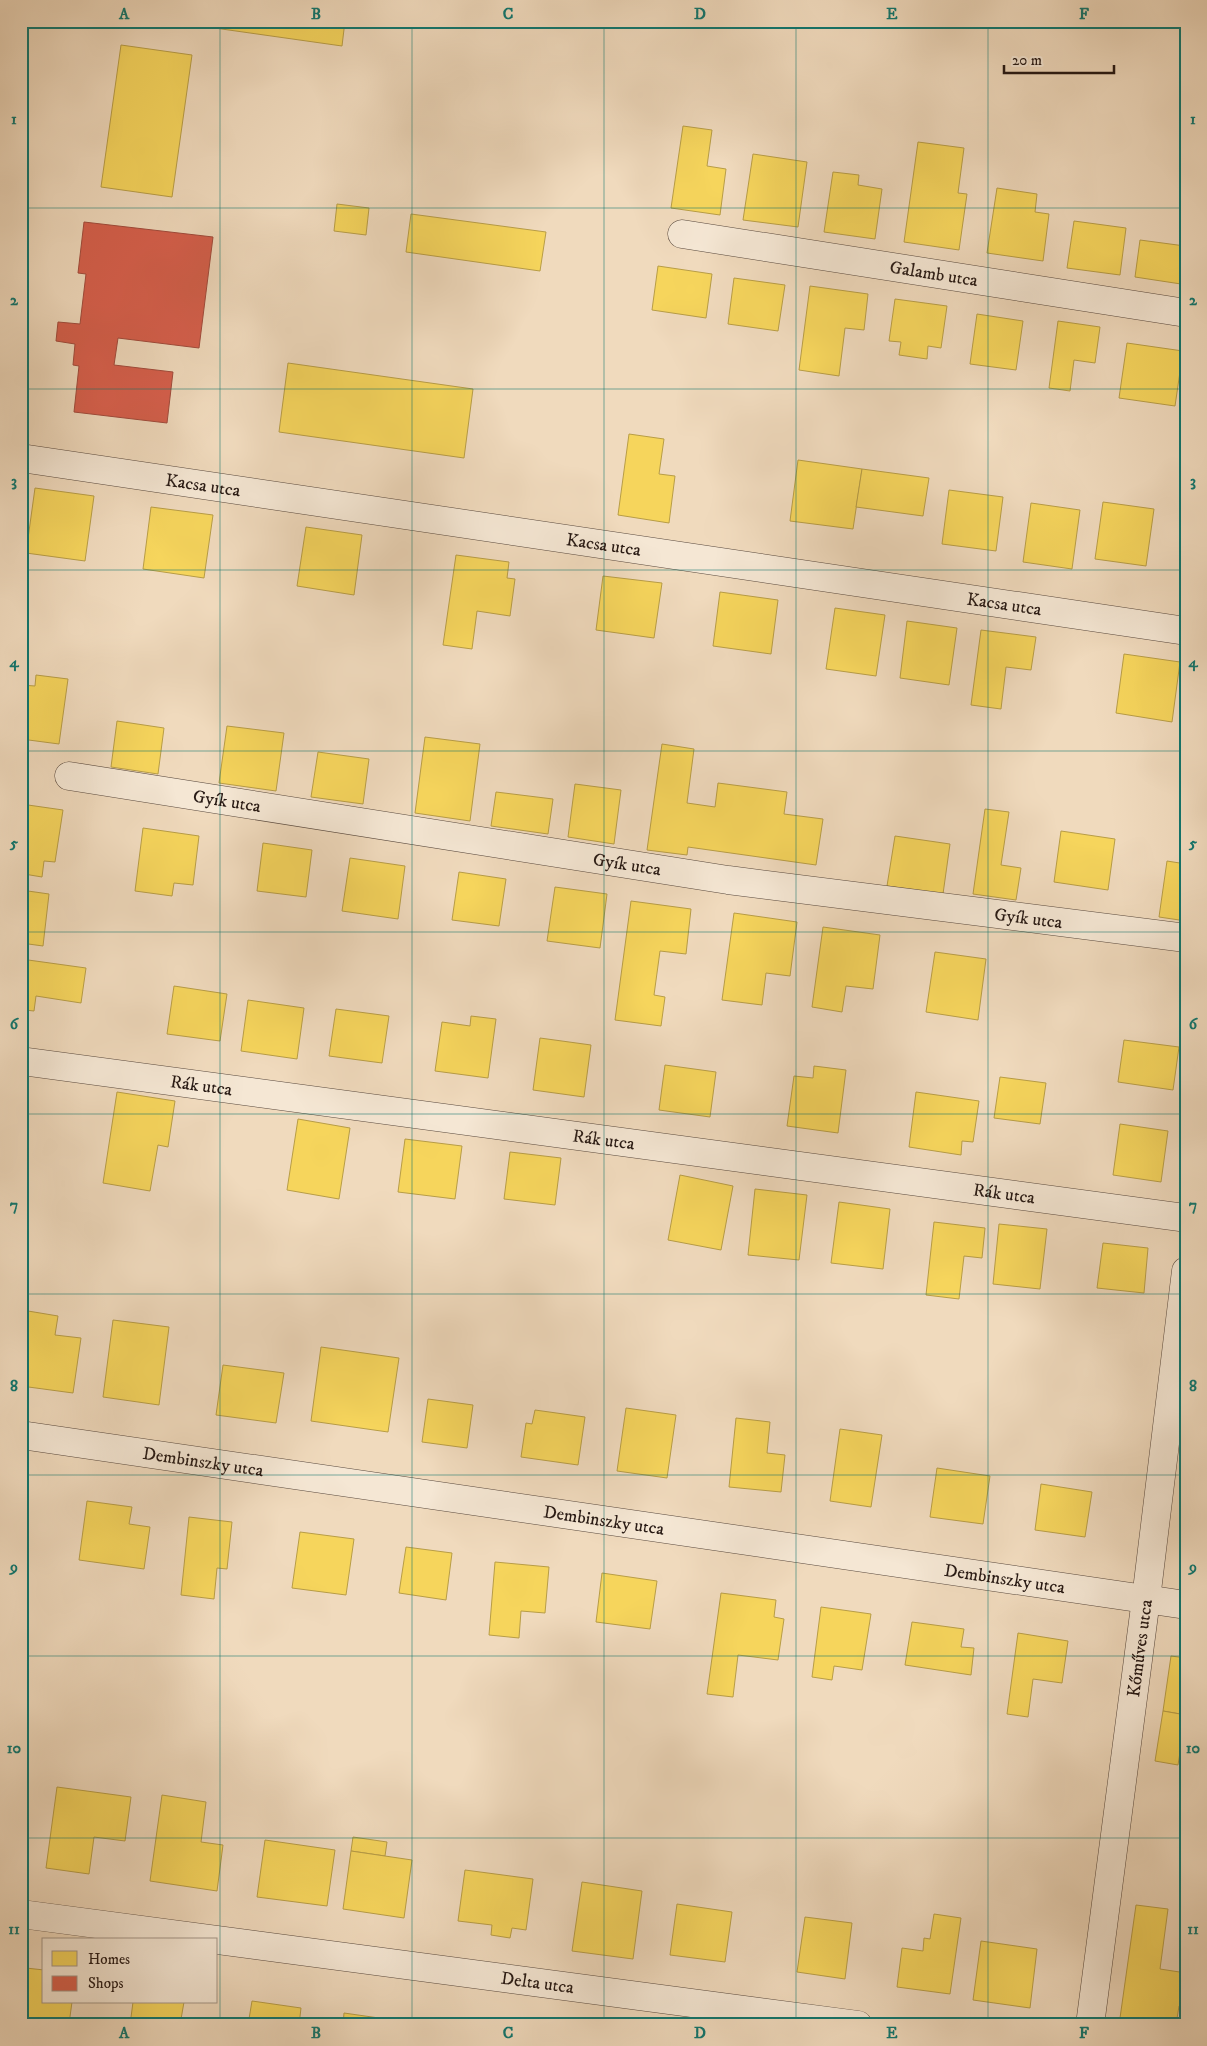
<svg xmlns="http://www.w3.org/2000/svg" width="1207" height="2046" font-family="'IM FELL DW Pica',serif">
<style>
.homes{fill:#f6d55c;stroke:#b89d46}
.shops{fill:#d6604d;stroke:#a24b3c}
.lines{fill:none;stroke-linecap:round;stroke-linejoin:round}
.minor-casing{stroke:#59493e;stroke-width:29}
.minor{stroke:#f5e7d4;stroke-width:28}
.grid{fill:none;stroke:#0f766e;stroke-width:1;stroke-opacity:0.55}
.labels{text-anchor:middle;stroke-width:5;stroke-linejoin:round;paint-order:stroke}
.street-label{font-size:18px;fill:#271914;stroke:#f5e7d4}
.neatline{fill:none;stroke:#0f766e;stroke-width:2}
.grid-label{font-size:16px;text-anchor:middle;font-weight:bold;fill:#0f766e}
</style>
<rect width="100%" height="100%" fill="#f0dabd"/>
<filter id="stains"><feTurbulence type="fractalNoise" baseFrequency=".004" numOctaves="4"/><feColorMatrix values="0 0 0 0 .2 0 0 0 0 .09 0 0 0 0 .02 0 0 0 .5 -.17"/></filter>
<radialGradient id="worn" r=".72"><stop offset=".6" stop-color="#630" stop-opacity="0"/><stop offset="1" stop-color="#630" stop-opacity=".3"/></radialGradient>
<g class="homes">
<polygon points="165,21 345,21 342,46"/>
<polygon points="121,45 192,55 172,197 101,187"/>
<polygon points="683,126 712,130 707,166 726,169 720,215 671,208"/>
<polygon points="918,142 964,148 958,193 967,194 959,250 904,242"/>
<polygon points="753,154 807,162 798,227 743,220"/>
<polygon points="833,172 859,175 858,185 882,189 875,239 824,232"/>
<polygon points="997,188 1037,194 1035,212 1049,214 1043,261 987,253"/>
<polygon points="337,204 369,208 366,235 334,231"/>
<polygon points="411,214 546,232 540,271 406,252"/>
<polygon points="1074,221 1126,228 1120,275 1067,268"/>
<polygon points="1140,240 1185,246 1181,284 1135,277"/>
<polygon points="658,266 712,274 706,318 652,310"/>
<polygon points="734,278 785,285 778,331 728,324"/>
<polygon points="810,286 868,294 864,330 845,328 839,376 799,370"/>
<polygon points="895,299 947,306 941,348 928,346 927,359 899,355 901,342 889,341"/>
<polygon points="977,314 1023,321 1016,370 970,364"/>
<polygon points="1058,321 1100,327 1095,363 1074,360 1070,391 1049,388"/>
<polygon points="1127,343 1183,351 1175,406 1119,398"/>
<polygon points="288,363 473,389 464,458 279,432"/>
<polygon points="629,434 664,439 659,474 675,476 669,523 618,515"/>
<polygon points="798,460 862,469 853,529 790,521"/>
<polygon points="862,469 929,478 923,516 856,507"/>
<polygon points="35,488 94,496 85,561 26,553"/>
<polygon points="949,490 1003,497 996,551 942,544"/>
<polygon points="1103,502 1154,509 1146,566 1095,559"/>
<polygon points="1031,503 1080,510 1072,569 1023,562"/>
<polygon points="151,507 213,515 204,578 143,569"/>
<polygon points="306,527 362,535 354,595 297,586"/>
<polygon points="456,555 509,562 507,578 515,579 510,616 477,611 472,649 443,645"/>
<polygon points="603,576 662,583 654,638 596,630"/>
<polygon points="720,592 778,600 771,654 713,646"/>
<polygon points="835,608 885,615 876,676 826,669"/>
<polygon points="907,621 957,628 949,685 900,678"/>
<polygon points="981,630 1036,637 1031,670 1006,667 1001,709 971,705"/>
<polygon points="1124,654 1180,662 1172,722 1116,713"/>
<polygon points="36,675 68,679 59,744 21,739 21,685 35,686"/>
<polygon points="117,721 164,728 158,774 111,767"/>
<polygon points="227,726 284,733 276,791 219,783"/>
<polygon points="425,737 480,744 470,821 415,813"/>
<polygon points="662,744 694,749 687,803 715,807 718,783 787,792 784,814 823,819 816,865 688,847 687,855 647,850"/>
<polygon points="318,752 369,759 363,804 311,797"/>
<polygon points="575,784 621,790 614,844 568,837"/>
<polygon points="496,792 553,799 548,834 491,826"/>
<polygon points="21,804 63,810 55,862 44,861 42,877 24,874 26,858 21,857"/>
<polygon points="985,809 1009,812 1001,865 1021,868 1016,900 973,894"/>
<polygon points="143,828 199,836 193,885 174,883 172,896 135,891"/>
<polygon points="1061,831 1115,839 1108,890 1054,882"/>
<polygon points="895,836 950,844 943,894 887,886"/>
<polygon points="263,843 312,850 306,897 257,891"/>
<polygon points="350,858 405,866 398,919 342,911"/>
<polygon points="1167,861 1186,864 1186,921 1159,917"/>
<polygon points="459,872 506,879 499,926 452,920"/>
<polygon points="555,887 607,894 600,948 547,941"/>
<polygon points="21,890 49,894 43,946 21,943"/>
<polygon points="631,901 691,909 686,954 660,951 654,995 665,997 661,1026 615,1020"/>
<polygon points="734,913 797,922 790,976 766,973 762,1005 722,1000"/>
<polygon points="823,927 880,935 873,989 846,986 842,1012 812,1007"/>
<polygon points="935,952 986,959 978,1020 926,1012"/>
<polygon points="21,959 86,968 81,1003 36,996 34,1011 25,1010 23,1019 21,1018"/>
<polygon points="174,986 227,994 220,1041 167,1034"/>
<polygon points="248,1000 304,1008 297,1059 241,1051"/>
<polygon points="336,1009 389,1016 382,1063 329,1056"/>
<polygon points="471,1016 496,1019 488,1078 435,1071 442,1022 470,1026"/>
<polygon points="540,1038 591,1045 584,1097 533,1090"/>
<polygon points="1124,1040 1179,1047 1173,1090 1118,1082"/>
<polygon points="665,1065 716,1072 710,1117 659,1110"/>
<polygon points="814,1066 846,1070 838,1133 787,1126 794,1076 813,1078"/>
<polygon points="1000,1077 1046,1083 1040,1124 994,1118"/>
<polygon points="117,1092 175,1101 168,1147 158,1145 150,1191 103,1183"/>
<polygon points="916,1092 979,1101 973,1142 962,1141 961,1155 909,1147"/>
<polygon points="298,1119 350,1128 339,1199 287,1190"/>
<polygon points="1120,1124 1168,1131 1161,1182 1113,1175"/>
<polygon points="405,1139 462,1146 455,1199 398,1192"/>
<polygon points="510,1152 561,1158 555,1205 504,1199"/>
<polygon points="680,1175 733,1186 721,1250 668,1240"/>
<polygon points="755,1189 807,1195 799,1260 748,1255"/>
<polygon points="839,1202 890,1209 883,1269 831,1263"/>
<polygon points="934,1222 985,1228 982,1258 964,1256 959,1299 926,1295"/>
<polygon points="999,1224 1047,1229 1040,1289 993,1284"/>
<polygon points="1103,1243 1148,1248 1144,1293 1097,1288"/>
<polygon points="28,1311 58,1316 55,1335 81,1338 73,1393 21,1386 21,1359"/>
<polygon points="113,1320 169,1327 159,1405 103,1397"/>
<polygon points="321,1347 399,1358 388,1432 311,1421"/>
<polygon points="223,1365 284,1373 276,1423 216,1415"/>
<polygon points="428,1399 473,1405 467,1448 422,1442"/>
<polygon points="626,1408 676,1415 667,1478 617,1471"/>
<polygon points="535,1410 585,1417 578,1465 521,1457 526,1423 532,1424"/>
<polygon points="736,1418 770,1422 767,1453 785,1455 781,1492 729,1487"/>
<polygon points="840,1429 882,1435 871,1507 830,1501"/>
<polygon points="937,1468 990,1476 983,1524 930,1517"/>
<polygon points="1041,1484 1092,1492 1085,1537 1035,1530"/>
<polygon points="87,1501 132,1507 129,1524 150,1527 144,1569 79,1560"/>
<polygon points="189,1517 232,1522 227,1569 217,1568 214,1599 181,1595"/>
<polygon points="300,1532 354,1539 346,1595 292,1588"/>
<polygon points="406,1547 452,1553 446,1600 399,1593"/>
<polygon points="495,1562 549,1567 545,1613 521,1611 519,1638 489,1635"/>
<polygon points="602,1573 657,1581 650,1629 596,1622"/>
<polygon points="721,1593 776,1600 774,1617 784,1619 778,1660 738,1655 733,1697 707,1694"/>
<polygon points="821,1607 871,1614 862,1670 834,1666 832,1680 812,1677"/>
<polygon points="912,1622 964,1629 961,1647 974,1648 971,1675 905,1665"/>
<polygon points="1018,1633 1068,1641 1062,1683 1033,1679 1028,1717 1007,1714"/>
<polygon points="1171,1656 1186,1658 1186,1715 1163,1711"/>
<polygon points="1163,1711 1186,1715 1178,1765 1155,1761"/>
<polygon points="57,1787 131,1797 125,1841 94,1837 89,1874 46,1868"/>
<polygon points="162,1795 206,1802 201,1842 223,1845 217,1891 150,1881"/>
<polygon points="21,1804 26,1805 21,1838"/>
<polygon points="353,1837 387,1842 385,1856 351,1851"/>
<polygon points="265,1840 335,1850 327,1906 257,1897"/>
<polygon points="351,1851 412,1860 404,1918 343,1909"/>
<polygon points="465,1870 533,1879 526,1930 512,1928 510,1938 491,1935 492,1925 458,1921"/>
<polygon points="582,1882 642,1891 633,1959 572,1951"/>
<polygon points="677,1904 732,1912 725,1962 670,1955"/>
<polygon points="1136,1905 1168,1909 1160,1969 1186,1973 1186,2007 1179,2006 1176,2025 1120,2018"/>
<polygon points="934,1914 961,1918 950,1994 897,1987 902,1948 923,1951 924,1938 930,1939"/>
<polygon points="805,1917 852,1923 845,1979 797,1972"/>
<polygon points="981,1941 1037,1949 1030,2008 973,2000"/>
<polygon points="26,1968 44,1970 44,2002 72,2002 69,2024 21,2017"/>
<polygon points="252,2001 301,2008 299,2025 248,2025"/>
<polygon points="133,2002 184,2002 180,2025 130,2025"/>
<polygon points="344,2013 400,2021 399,2025 343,2025"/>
</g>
<polygon class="shops" points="84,222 213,237 199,348 118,338 114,365 173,372 167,423 74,412 79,366 73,365 75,344 56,341 58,322 80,324 86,274 78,273"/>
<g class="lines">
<defs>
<g id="minor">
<path id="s1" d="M 682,234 L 1186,313"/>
<path id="s2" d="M 21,458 L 1186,631"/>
<path id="s3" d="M 69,776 L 728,880 L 1186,938"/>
<path id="s4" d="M 21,1061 L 1186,1218"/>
<path id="s5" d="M 21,1435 L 1186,1605"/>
<path id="s6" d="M 21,1914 L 858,2025"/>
<path id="s7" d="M 1090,2025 L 1146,1599 L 1186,1271"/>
</g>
</defs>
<use href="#minor" class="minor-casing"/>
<use href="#minor" class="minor"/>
</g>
<path class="grid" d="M 220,21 L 220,2025M 412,21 L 412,2025M 604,21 L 604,2025M 796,21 L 796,2025M 988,21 L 988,2025M 21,208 L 1186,208M 21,389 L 1186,389M 21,570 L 1186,570M 21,751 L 1186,751M 21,932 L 1186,932M 21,1114 L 1186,1114M 21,1294 L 1186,1294M 21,1475 L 1186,1475M 21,1656 L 1186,1656M 21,1838 L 1186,1838"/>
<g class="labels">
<g class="street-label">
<text dy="6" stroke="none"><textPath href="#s1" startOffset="255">Galamb utca</textPath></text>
<text dy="6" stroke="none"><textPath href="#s2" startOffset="184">Kacsa utca</textPath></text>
<text dy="6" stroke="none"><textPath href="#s2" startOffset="589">Kacsa utca</textPath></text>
<text dy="6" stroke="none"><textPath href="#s2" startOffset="994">Kacsa utca</textPath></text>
<text dy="6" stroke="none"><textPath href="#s3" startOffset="160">Gyík utca</textPath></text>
<text dy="6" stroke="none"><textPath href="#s3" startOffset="565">Gyík utca</textPath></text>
<text dy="6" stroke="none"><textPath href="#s3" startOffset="970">Gyík utca</textPath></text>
<text dy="6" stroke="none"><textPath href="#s4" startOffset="182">Rák utca</textPath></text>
<text dy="6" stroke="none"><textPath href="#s4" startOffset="588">Rák utca</textPath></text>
<text dy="6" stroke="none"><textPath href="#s4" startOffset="992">Rák utca</textPath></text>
<text dy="6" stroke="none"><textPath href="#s5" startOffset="184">Dembinszky utca</textPath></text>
<text dy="6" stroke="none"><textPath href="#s5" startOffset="589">Dembinszky utca</textPath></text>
<text dy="6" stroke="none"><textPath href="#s5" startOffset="994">Dembinszky utca</textPath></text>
<text dy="6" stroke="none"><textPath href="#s7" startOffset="380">Kőműves utca</textPath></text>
<text dy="6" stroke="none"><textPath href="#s6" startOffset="521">Delta utca</textPath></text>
</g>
</g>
<rect width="1207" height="2046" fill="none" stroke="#f0dabd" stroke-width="55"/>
<rect x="42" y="1938" width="175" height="65" fill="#f5e7d4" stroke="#a39587"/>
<rect x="52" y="1951" width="25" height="15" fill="#f6d55c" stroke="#a39587"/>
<text x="88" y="1964" font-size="15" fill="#271914">Homes</text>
<rect x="52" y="1976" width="25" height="15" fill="#d6604d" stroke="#a39587"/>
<text x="88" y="1988" font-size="15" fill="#271914">Shops</text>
<path d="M1004 65v8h110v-8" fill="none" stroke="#271914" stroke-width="2.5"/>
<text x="1012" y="65" font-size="15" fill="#271914" stroke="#f5e7d4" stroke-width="4" paint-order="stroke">20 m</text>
<rect x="28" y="28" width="1152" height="1990" class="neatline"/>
<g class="grid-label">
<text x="124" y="19">A</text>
<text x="316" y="19">B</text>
<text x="508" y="19">C</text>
<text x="700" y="19">D</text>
<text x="892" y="19">E</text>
<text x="1084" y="19">F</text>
<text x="14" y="124">1</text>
<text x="1193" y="124">1</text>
<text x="14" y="305">2</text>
<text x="1193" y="305">2</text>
<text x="14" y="486">3</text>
<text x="1193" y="486">3</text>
<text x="14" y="667">4</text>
<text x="1193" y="667">4</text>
<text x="14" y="848">5</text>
<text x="1193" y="848">5</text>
<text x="14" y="1029">6</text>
<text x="1193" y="1029">6</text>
<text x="14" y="1210">7</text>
<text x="1193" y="1210">7</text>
<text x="14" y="1391">8</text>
<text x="1193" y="1391">8</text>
<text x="14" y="1572">9</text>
<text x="1193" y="1572">9</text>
<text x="14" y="1753">10</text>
<text x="1193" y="1753">10</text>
<text x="14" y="1934">11</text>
<text x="1193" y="1934">11</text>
<text x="124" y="2038">A</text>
<text x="316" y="2038">B</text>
<text x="508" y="2038">C</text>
<text x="700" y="2038">D</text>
<text x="892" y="2038">E</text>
<text x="1084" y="2038">F</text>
</g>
<rect width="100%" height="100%" filter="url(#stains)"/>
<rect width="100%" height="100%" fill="url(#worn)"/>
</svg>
